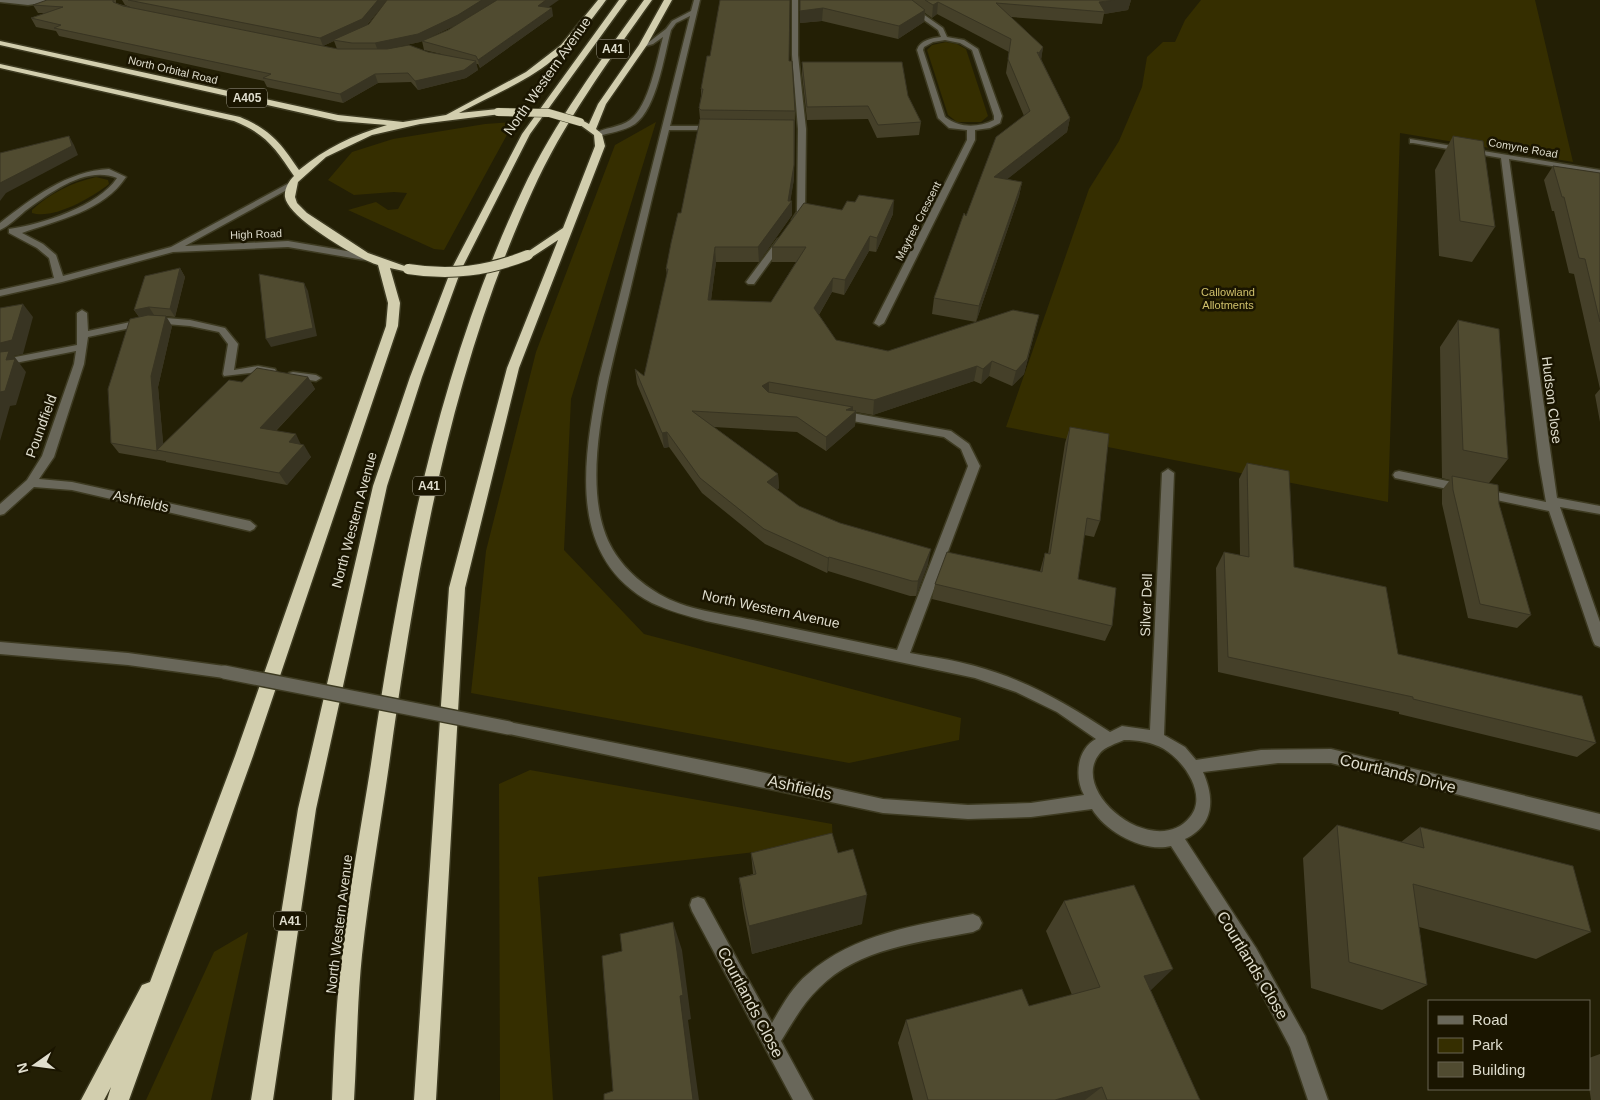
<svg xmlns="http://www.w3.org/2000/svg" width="1600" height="1100" font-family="Arial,sans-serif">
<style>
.green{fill:#352e00}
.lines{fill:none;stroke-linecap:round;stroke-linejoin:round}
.minor-casing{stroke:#3d3a21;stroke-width:3}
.highway-casing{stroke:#3d3a21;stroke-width:3}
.minor{fill:#69675a;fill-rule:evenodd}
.highway{fill:#d2ceae;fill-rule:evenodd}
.minor-bridge-casing{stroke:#3d3a21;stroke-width:16;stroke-linecap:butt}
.highway-bridge-far1-casing{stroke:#3d3a21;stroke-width:9;stroke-linecap:butt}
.highway-bridge-casing{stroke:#3d3a21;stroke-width:12;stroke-linecap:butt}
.minor-bridge{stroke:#69675a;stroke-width:13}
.highway-bridge-far1{stroke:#d2ceae;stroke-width:8}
.highway-bridge{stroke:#d2ceae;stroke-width:10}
.wall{fill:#454029;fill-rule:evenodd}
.shaded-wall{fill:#383422}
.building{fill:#504b30;stroke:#383422}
.labels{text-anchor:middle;stroke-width:5;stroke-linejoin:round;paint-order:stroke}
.far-street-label{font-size:11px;fill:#dfddcd;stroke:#1a1500}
.far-park-label{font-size:11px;fill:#d0c16b;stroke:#1a1500}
.shield{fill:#1a1500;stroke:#a4a190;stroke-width:1}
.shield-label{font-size:12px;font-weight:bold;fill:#dfddcd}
.street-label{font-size:14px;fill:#dfddcd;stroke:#1a1500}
.near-street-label{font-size:16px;fill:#dfddcd;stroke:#1a1500}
</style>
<rect width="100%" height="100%" fill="#231f05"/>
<g class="green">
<polygon points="1201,0 1535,0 1573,162 1400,133 1388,502 1006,427 1089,189 1119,141 1142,87 1147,57 1163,42 1175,42 1185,20"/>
<polygon points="946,42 957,44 966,49 988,116 981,122 957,122 948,115 927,50 932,45"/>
<polygon points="514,122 444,250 434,249 348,210 376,202 388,210 398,209 407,193 394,192 354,195 328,180 352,152 393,139 485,124"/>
<polygon points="656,122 571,399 564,550 644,634 961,718 959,740 849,763 471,693 486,551 536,352 615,145"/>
<path d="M 96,177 L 108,180 L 109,184 C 93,197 53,220 32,213 L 32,210 C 50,193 71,183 96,177 Z"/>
<polygon points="530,770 832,824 833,843 538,877 553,1100 500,1100 499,784"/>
<polygon points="248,932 211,1100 146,1100 214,952"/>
</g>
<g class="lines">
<defs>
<g id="minor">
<polygon points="0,0 63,0 28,5 0,2"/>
<path d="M 694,0 L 700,0 L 670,126 L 714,126 L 718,128 L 714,130 L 669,130 C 655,185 642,240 629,295 C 613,361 582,464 604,530 C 613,558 634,579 659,594 C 686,610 723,614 753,620 C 801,630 849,640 897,650 L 968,466 L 961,449 L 944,437 L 841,419 L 836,415 L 841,411 L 951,431 L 969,444 L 980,466 L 910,653 C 932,657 954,660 975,666 C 1024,679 1068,704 1110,732 L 1122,726 L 1150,730 L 1162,473 L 1168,469 L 1174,473 L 1164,735 L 1185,747 L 1196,760 L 1261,750 L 1331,749 L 1600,814 L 1600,830 L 1331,763 L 1278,763 L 1203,772 C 1215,799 1214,825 1185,839 L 1256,948 L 1305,1036 L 1328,1100 L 1308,1100 L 1290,1047 L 1244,960 L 1171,846 C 1144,853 1106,832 1092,809 L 1031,817 L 968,819 L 883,813 L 504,733 L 502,728 L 504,723 L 509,722 L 747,769 L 883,799 L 968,805 L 1031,803 L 1084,795 C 1074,777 1077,749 1096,739 L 1057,712 L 1016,692 L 975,678 L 706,621 C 688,616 669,611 652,603 C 565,557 584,457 599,378 L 690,16 L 676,23 L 671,30 C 664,56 657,108 635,124 C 624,131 610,133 598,136 L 594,134 C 604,127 620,128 630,120 C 649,106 657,59 663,37 L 653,44 L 643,47 L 640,45 L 649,42 L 666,29 L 672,21 L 691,11 ZM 1124,740 C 1138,740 1152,742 1164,749 C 1184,761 1208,795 1190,817 C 1155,861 1067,792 1100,753 C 1105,747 1117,743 1124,740 Z"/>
<polygon points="792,0 798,0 798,55 806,129 805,212 799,222 796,223 792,220 797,212 798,129 792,55"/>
<path d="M 896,0 L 903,0 L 943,28 L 947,37 L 964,40 L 978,49 L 1002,116 L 1000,123 L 990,128 L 975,130 L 975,140 L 884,323 L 879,326 L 874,323 L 967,140 L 967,130 L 949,128 L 938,118 L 917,50 C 920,40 932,38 941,37 L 938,30 ZM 945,40 L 960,43 L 972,50 L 994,116 L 994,120 C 978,128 959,128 945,117 L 923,50 L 924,47 L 933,42 Z"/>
<polygon points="1410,139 1600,170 1600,174 1509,159 1557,498 1600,506 1600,514 1560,507 1600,622 1600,647 1595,645 1593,641 1549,511 1482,497 1476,493 1482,489 1546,502 1539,462 1501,158 1413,143 1410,143"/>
<path d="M 109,169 L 126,177 C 104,211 58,220 22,233 L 43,244 L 56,255 L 63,276 L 171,247 L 291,182 L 294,182 L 294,186 L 185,246 L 288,241 L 370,255 L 374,258 L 370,261 L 288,247 L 173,252 L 62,282 L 0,296 L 0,290 L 54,278 L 49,258 L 37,248 L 9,233 L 9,229 C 40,225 99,206 117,178 C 86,165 50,193 25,211 C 18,217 9,226 0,230 L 0,223 C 32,198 67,171 109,169 Z"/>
<polygon points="778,239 785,241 754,284 748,284 746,282"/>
<polygon points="82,310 87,313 88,331 154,317 190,320 225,328 238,344 234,370 258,366 275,369 276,371 271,374 258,372 224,376 223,374 228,344 219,332 190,326 154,323 88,337 84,364 54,457 39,479 72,482 250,521 256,526 254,529 250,531 72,490 34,487 4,514 0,515 0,504 27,480 42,456 74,364 76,351 0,366 0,360 77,345 77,313"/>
<polygon points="293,372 316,375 321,378 316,381 289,377 289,373"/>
<polygon points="1399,471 1462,484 1468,488 1462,492 1395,478 1393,475 1395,472"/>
<polygon points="0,642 128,653 224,666 229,668 231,672 229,676 224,678 128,665 0,654"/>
<path d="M 698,897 L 704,899 L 772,1023 C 782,1006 792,987 808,974 C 853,934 917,925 973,914 L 979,917 L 982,923 L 979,929 L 973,932 C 921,942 858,948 819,988 C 803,1003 793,1022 781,1041 L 813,1100 L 793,1100 L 692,911 L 690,905 L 692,899 Z"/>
</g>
<g id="highway">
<path d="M 598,0 L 606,0 C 585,29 562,57 530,76 C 507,90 482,100 459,113 L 498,109 L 501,110 L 501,114 L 420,124 L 372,135 L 326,157 L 298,182 L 295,197 L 297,203 L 307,213 L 368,253 L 413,269 L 408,272 L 390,268 L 400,303 L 398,326 L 253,756 L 129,1100 L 107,1100 L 111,1087 L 104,1100 L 81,1100 L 142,985 L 150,982 L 235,756 L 386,326 L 388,303 L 378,265 C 358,259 288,218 285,197 C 284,189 289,181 294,176 C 275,148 266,134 234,121 L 0,68 L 0,64 L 240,117 C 271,130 281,143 299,170 C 326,148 353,135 387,125 L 338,121 L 0,45 L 0,41 L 338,115 L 403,122 L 446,115 L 526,72 L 561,45 Z"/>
<polygon points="619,0 627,0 530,134 461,270 422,377 387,486 316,809 273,1100 251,1100 298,809 373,486 410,377 451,270 522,134"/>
<path d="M 644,0 L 652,0 C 608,62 563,123 532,192 C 450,373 416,569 389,765 C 380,828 369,891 362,955 C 357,1003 357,1052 354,1100 L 332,1100 C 334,1052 336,1003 342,955 C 349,891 361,828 371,764 C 400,568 437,372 522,191 C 554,123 600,61 644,0 Z"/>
<polygon points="664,0 672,0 647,45 606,104 596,129 602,134 605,146 519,368 465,588 436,1100 414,1100 449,588 507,368 558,240 532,257 524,257 523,255 563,228 595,146 594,135 576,122 580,119 589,124 598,104 639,45"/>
</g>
</defs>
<use href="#minor" class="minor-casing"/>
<use href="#highway" class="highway-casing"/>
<use href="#minor" class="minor"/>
<use href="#highway" class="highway"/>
<defs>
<polyline id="minor-bridge" points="224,672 509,728"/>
<polyline id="highway-bridge-far1" points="498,112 549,113 580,122"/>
<path id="highway-bridge" d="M 408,269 C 451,276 487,271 528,255"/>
</defs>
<use href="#minor-bridge" class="minor-bridge-casing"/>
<use href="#highway-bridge-far1" class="highway-bridge-far1-casing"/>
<use href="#highway-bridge" class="highway-bridge-casing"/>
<use href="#minor-bridge" class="minor-bridge"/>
<use href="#highway-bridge-far1" class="highway-bridge-far1"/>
<use href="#highway-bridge" class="highway-bridge"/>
</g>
<g class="wall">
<path d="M 116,0 L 116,3 L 130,7 L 125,5 L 122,0 L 387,0 L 367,25 L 549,7 L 553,16 L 480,68 L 478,64 L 476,64 L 478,70 L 466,78 L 418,90 L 411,82 L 378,83 L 343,103 L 267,87 L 264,81 L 59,36 L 56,31 L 36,27 L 31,18 L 45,13 L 38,13 L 33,5 ZM 456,25 L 448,30 L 422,41 L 424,50 L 445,55 L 428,52 L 387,49 L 420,42 ZM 334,41 L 337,49 L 323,46 Z"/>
<polygon points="800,0 1131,0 1128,10 1104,14 1102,24 1011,17 1043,47 1041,59 1070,118 1067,132 1007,179 1022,182 1019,196 976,322 932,314 934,298 966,216 1024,116 1006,73 1009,52 937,14 932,18 925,13 924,22 898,39 822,21 800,23"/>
<polygon points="789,61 795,111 794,179 790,201 792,215 759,262 716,262 711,300 771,302 796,262 772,262 772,247 842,210 893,214 876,252 869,251 844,295 832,292 819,315 836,340 888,351 1039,315 1024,374 1012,386 989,376 981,384 974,381 873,415 856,412 855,426 826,451 797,432 714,427 778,474 779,488 777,490 799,506 928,564 916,596 910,596 828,571 827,573 765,544 702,493 669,447 664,448 637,384 635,369 644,376 667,275 666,269 681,213 700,119 699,108 701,96 701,89"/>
<polygon points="802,62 908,96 921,122 919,135 877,138 868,119 807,120 802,75"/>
<polygon points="1453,136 1495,227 1472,262 1439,256 1435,170"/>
<polygon points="1553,166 1600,173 1600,422 1595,395 1600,389 1574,274 1569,273 1554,211 1552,211 1544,180"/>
<polygon points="180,268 185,277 175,317 153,315 172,326 158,387 163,444 242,382 308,377 315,389 276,431 301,444 311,457 287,485 166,462 165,460 165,461 119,453 111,443 139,317 134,310"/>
<polygon points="1458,320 1508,459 1489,483 1499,504 1531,615 1517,628 1468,618 1442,504 1442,490 1450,480 1442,478 1440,347"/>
<polygon points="1070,427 1100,521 1094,537 1084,535 1078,579 1112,626 1105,641 932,599 935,584 1040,571 1045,553 1048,554 1065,443"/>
<polygon points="1247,463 1294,567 1398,654 1596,743 1577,757 1399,714 1399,712 1218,672 1216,568 1224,552 1240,556 1239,479"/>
<polygon points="1337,825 1401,842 1420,827 1591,932 1536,959 1419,927 1427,985 1382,1010 1311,988 1303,858"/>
<polygon points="751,853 838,853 862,924 752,954 743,908 739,878 753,874"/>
<polygon points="1064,901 1151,991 1200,1100 913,1100 898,1043 906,1020 1029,1006 1072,995 1046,931"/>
<polygon points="1600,1054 1600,1100 1591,1100 1589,1087 1589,1058"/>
</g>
<g class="shaded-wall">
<polygon points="378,0 387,0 365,27 333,40 334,41 323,46 320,38"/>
<polygon points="482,0 497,0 460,23 420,42 378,51 375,43"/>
<polygon points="546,0 559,0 539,14 538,6"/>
<polygon points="1115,0 1131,0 1128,10 1104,14 1105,12 1099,2"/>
<polygon points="938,2 937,14 932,18 933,5"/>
<polygon points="552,8 553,16 480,68 478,60"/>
<polygon points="823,8 822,21 800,23 800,11"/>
<polygon points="925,10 924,22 898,39 899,26"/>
<polygon points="1043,47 1041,61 1037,66 1039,53"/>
<polygon points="476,61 478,70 466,78 418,90 415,81"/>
<polygon points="375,74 378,83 343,103 340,94"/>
<polygon points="1070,118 1067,132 991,192 994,177"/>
<polygon points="794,120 794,179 790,204 792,201 792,215 759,262 758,247 788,201"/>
<polygon points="69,136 74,145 78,155 6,193 0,201 0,183"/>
<polygon points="1022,182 1019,196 976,322 979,306"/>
<polygon points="894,200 893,214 876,252 877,238"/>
<polygon points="870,236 869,251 844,295 845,280"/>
<polygon points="715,247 716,262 709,315 708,300"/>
<polygon points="180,268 185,277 175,317 170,309"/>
<polygon points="833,278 832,292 814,323 814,308"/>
<polygon points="304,283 308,291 317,336 271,347 266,339"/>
<polygon points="23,304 33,317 23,354 14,356 26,372 16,405 10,406 0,441 0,343"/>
<polygon points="149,307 154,315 140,318 134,310"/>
<polygon points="1039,315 1024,374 1012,386 1016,371"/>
<polygon points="166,316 172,326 158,387 164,451 157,450 151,376"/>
<polygon points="992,361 989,376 981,384 983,369"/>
<polygon points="977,366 974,381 873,415 874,400"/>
<polygon points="308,377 315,389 267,440 260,428"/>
<polygon points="769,382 769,397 762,386"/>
<polygon points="853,407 853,414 856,411 855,426 826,451 826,437 846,410"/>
<polygon points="667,432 669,447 664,448 662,433"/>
<polygon points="296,434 302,447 289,442"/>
<polygon points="304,445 311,457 287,485 279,473"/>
<polygon points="778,474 779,488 767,497 767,482"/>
<polygon points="931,549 928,564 916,596 918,581"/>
<polygon points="829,557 828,571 827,573 828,558"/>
<polygon points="867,895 862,924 752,954 749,926"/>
<polygon points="673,922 682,950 691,1019 688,1020 699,1100 693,1100 680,996"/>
<polygon points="1173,969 1147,994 1144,976"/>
<polygon points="1102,1087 1085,1100 1055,1100"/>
</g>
<g class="building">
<polygon points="47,0 113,0 113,2 123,6 338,49 387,49 409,45 428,52 476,61 464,70 415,81 408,73 375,74 340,94 263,78 271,74 54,28 61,25 31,18 63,7 33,5"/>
<polygon points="128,0 378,0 362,19 320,38"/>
<polygon points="387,0 482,0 458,15 418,34 375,43 352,43 333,40 369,24"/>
<polygon points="497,0 546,0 538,6 552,8 478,60 476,56 422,41 448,30"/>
<polygon points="720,0 790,0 789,61 792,61 795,111 701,110 699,108 703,89 701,89 707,56 710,56"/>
<polygon points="800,0 912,0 925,10 899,26 823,8 800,11"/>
<polygon points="925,0 1115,0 1099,2 1105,12 996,3 1043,47 1039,53 1037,52 1070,118 994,177 1022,182 979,306 934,298 964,213 966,216 996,137 1030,111 1008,59 1011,39 938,2 933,5"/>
<polygon points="802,62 902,62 908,96 921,122 878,125 868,106 807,107"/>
<polygon points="700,119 794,120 794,165 788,201 792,201 758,247 715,247 708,300 771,302 806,247 772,247 804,203 842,210 847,201 855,202 859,195 894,200 877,238 870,236 845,280 833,278 814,308 836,340 888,351 1013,310 1039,315 1027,359 1016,371 992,361 983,369 977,366 874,400 769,382 762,386 768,392 853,407 846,410 856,411 826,437 797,417 692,411 778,474 767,482 799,506 840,523 931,549 918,581 912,581 829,557 828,558 764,529 700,478 667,432 662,433 635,369 644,376 668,269 666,269 671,243 678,213 681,213"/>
<polygon points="69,136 72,146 0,183 0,153"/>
<polygon points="1453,136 1483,141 1495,227 1460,221"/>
<polygon points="1553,166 1600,173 1600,322 1585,259 1579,258 1564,197 1562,197"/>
<polygon points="180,268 170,309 149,307 134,310 145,276"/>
<polygon points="259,274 304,283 313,328 266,339"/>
<polygon points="23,304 12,340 0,343 0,308"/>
<polygon points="148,315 166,316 151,376 157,451 111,443 108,389 130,319"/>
<polygon points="1458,320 1499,329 1508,459 1463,450"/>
<polygon points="9,351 6,360 15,359 5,391 0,392 0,352"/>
<polygon points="257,368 308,377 260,428 296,434 289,442 304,445 279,473 157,450 229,380 242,382"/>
<polygon points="1070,427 1109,434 1100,521 1087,518 1078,579 1116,588 1112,626 935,584 947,552 1042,572 1045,553 1050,554"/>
<polygon points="1247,463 1289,471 1294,567 1386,587 1398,654 1582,696 1596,743 1413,699 1413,697 1228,657 1224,552 1249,557"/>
<polygon points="1452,476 1498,485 1499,504 1531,615 1480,604 1453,490"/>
<polygon points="1337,825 1424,848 1420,827 1573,866 1591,932 1413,884 1427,985 1349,962"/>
<polygon points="832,833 838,853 853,849 867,895 749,926 739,878 756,874 751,853"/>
<polygon points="1134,885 1173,969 1144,976 1200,1100 1107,1100 1102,1087 1055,1100 928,1100 906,1020 1022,989 1029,1006 1100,987 1064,901"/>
<polygon points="673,922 683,995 680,996 693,1100 604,1100 604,1094 613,1091 602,956 622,951 620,934"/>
</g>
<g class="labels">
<g class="far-street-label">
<text transform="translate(173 70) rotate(13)" y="4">North Orbital Road</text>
<text transform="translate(1523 148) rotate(10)" y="4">Comyne Road</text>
<text transform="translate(918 221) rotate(-63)" y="4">Maytree Crescent</text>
<text transform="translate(256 234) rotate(-2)" y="4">High Road</text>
</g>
<g class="far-park-label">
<text x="1228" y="296">Callowland<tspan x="1228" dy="13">Allotments</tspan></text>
</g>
<g class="shield">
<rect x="597" y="39.5" width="32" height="19" rx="4"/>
<rect x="227" y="88.5" width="40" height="19" rx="4"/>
<rect x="413" y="476.5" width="32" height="19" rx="4"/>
<rect x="274" y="911.5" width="32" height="19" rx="4"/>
</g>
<g class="shield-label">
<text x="613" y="53">A41</text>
<text x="247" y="102">A405</text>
<text x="429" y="490">A41</text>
<text x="290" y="925">A41</text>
</g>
<g class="street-label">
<text transform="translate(547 76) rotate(-55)" y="5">North Western Avenue</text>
<text transform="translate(1552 400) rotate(83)" y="5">Hudson Close</text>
<text transform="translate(41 426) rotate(-70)" y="5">Poundfield</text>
<text transform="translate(141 501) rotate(13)" y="5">Ashfields</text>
<text transform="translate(354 520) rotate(-75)" y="5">North Western Avenue</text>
<text transform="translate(1146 605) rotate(-88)" y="5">Silver Dell</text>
<text transform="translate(771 609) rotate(12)" y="5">North Western Avenue</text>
<text transform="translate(339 924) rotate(-83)" y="5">North Western Avenue</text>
</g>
<g class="near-street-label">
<text transform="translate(1398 773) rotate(14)" y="6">Courtlands Drive</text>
<text transform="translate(800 787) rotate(13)" y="6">Ashfields</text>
<text transform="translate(1253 965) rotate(59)" y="6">Courtlands Close</text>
<text transform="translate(751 1002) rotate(62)" y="6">Courtlands Close</text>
</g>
</g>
<rect x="1428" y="1000" width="162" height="90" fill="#1a1500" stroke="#696552"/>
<rect x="1438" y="1016" width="25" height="8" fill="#69675a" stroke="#696552"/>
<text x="1472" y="1025" font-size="15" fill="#dfddcd">Road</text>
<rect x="1438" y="1038" width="25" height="15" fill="#352e00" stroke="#696552"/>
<text x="1472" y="1050" font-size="15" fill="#dfddcd">Park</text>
<rect x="1438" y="1062" width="25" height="15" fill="#504b30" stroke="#696552"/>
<text x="1472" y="1075" font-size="15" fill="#dfddcd">Building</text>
<g transform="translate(35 1065) rotate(256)" stroke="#1a1500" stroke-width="4" paint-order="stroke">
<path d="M0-4L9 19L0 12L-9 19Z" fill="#dfddcd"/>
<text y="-8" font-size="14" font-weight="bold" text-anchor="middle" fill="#dfddcd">N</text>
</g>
</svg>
